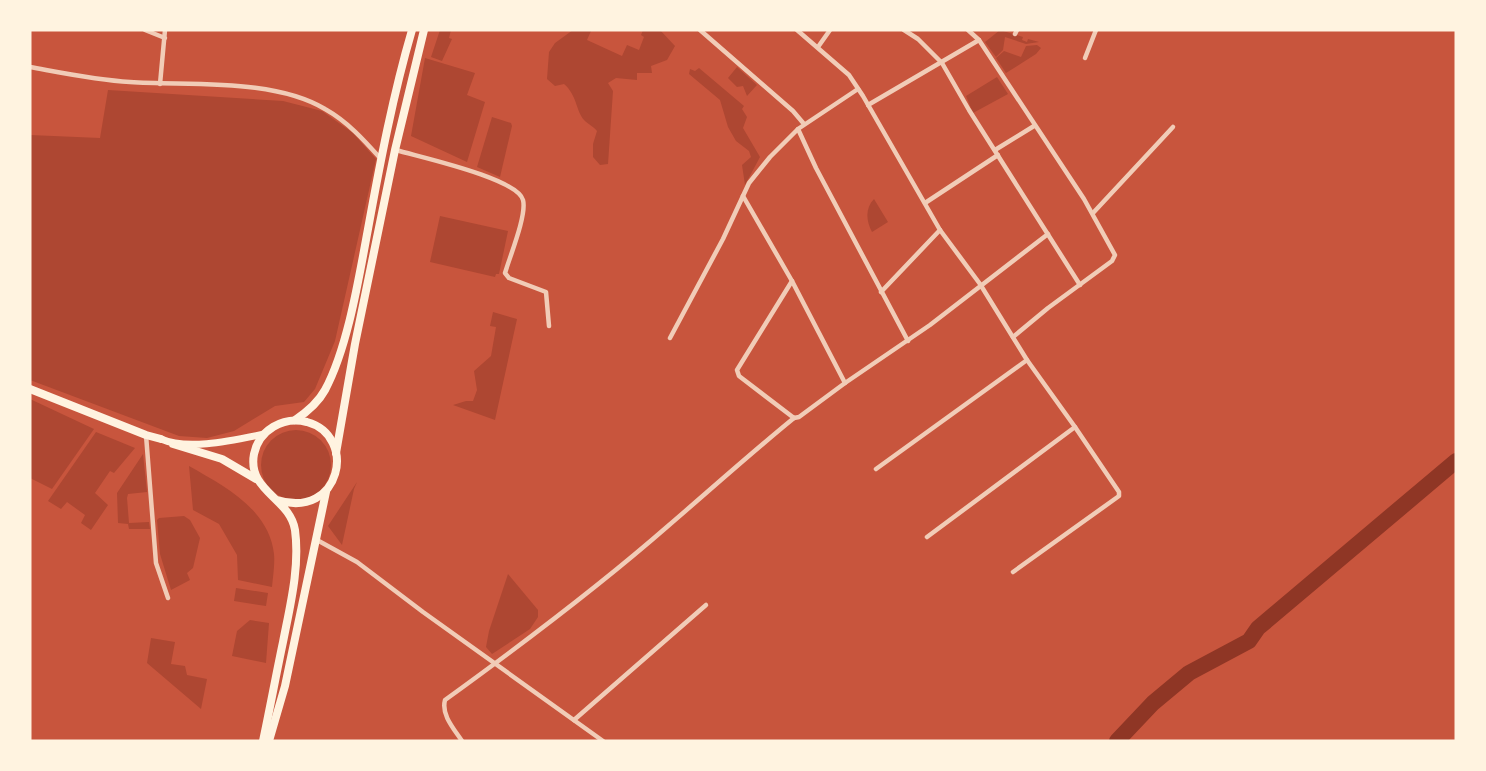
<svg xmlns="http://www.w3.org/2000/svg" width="1486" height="771" font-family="Mulish,sans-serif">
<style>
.green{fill:#ae4732}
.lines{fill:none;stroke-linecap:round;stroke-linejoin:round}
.river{stroke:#8f3625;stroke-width:16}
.minor{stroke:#f1ccb7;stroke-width:4.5}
.secondary{stroke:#fff3e0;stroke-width:7}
.primary{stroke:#fff3e0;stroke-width:8}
.trunk{stroke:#fff3e0;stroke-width:8}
</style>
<rect width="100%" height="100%" fill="#c8553d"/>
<g class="green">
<polygon points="440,30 451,30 449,38 452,39 442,61 431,57"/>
<path d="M 573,30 L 591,31 L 587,40 L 622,56 L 627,45 L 639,50 L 644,37 L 641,35 L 643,30 L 660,30 L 675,46 L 667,60 L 651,66 L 652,73 L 637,73 L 637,80 L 616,78 L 608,83 L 613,91 L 608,164 L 600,165 L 593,157 L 593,144 L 597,131 C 593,126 588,124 584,120 C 576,111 577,95 564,84 L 555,86 L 547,79 L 549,52 L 555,43 Z"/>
<polygon points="1000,30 1023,37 1022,40 1027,42 1028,39 1039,42 1026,44 1005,37 1003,50 996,57 985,42"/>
<polygon points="1037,45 1041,48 1036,54 1006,73 996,58 1004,51 1021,57 1026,46"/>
<polygon points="425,58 475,73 467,95 485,102 467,162 411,136"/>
<polygon points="737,67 757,85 747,96 743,86 737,87 728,78"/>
<polygon points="699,68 744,106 742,109 747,117 743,128 760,157 745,185 742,165 751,157 749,151 736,141 728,127 720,100 689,74 690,69 695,71"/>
<polygon points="997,77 1008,94 973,113 966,96"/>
<polygon points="108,90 283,101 322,111 353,133 376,159 335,341 315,389 304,402 275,406 234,431 207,438 179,436 30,380 30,135 100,138"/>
<polygon points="492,117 511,123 512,126 500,177 477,167"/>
<path d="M 874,199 L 888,222 L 872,232 C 866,221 865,208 874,199 Z"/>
<polygon points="440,216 508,231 499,274 496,274 495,277 430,262"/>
<polygon points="493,312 517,319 495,420 453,405 466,401 473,401 477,390 474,371 491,356 496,327 490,326"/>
<polygon points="30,399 94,429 52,489 30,478"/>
<circle cx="296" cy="465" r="35"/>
<polygon points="96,432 135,448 114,473 110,471 95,493 108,505 91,530 81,523 85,515 67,502 61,509 48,501"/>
<polygon points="143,454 147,492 128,494 127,498 129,523 149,522 150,529 129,529 128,524 118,523 117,493"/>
<path d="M 189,466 C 224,486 269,509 274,554 C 275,564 273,576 272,587 L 238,580 L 237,555 L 219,524 L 193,510 Z"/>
<polygon points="357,482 354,489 342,545 328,526"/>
<polygon points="184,516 190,520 200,538 193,568 187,573 190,580 171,590 160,554 157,520 159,518"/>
<polygon points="508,574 538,610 538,617 530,629 492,654 486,647 489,631"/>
<polygon points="236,588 268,593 266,606 234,601"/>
<polygon points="250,620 269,623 266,663 232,656 237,631"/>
<polygon points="151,638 175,642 171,664 185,666 187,675 207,679 201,709 147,663"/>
</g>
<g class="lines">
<polyline class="river" points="1117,741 1153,703 1189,673 1249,641 1258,628 1456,461"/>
<g class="minor">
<polyline points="145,30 165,38"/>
<polyline points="700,30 793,111 804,124"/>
<polyline points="797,30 849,75 863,96 940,230 980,284 1027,360 1075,427 927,537"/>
<polyline points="904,30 918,39 942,63 969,110 1080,285"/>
<polyline points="968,30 979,40 1084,199 1115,255 1112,261 1048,308 1013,337"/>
<polyline points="1015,34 1017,30"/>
<polyline points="818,47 830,30"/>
<polyline points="1085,58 1096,30"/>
<path d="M 30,67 C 63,73 96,80 130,82 C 190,86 273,78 325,109 C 348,122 364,140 381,159"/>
<polyline points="160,84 165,30"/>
<polyline points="868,105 979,40"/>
<polyline points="798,129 816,168 908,341"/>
<path d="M 396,150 C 419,157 517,178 523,200 C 527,215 510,256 505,273 L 509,278 L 546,292 L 549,326"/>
<polyline points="995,150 1034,126"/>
<polyline points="743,196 792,281 845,383"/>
<polyline points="925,203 998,155"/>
<polyline points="1093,213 1173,127"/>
<polyline points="792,281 737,370 739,376 794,418 799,417 845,383 930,325 1048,234"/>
<polyline points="881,292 940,230"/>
<polyline points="670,338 723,239 749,183 770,157 798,129 858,89"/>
<polyline points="146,435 156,563 168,598"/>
<polyline points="876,469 1027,360"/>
<polyline points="317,540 357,562 423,612 603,741"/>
<polyline points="1013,572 1119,496 1119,492 1075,427"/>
<polyline points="574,720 706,605"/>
<path d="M 462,741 C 454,729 441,715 445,700 C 521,645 597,588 668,526 C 710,490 751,453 794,418"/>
</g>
<path class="secondary" d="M 161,439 C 188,451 234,440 264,434"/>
<g class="primary">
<polyline points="30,389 146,435 161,439"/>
<polyline points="173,444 222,459 256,479"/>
</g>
<g class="trunk">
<path d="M 295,420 C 307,412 318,403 325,390 C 348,347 359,277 368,229 C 380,163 393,95 412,30"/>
<polyline points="336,453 355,344 395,150 424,30"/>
<path d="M 263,741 C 270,708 276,675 283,642 C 290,606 300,567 295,530 C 290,498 247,491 254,454 C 259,430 283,416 307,422 C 358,436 341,520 277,500"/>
<polyline points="269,741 285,686 326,492"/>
</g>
</g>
<rect width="1486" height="771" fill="none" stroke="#fff3e0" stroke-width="63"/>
</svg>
